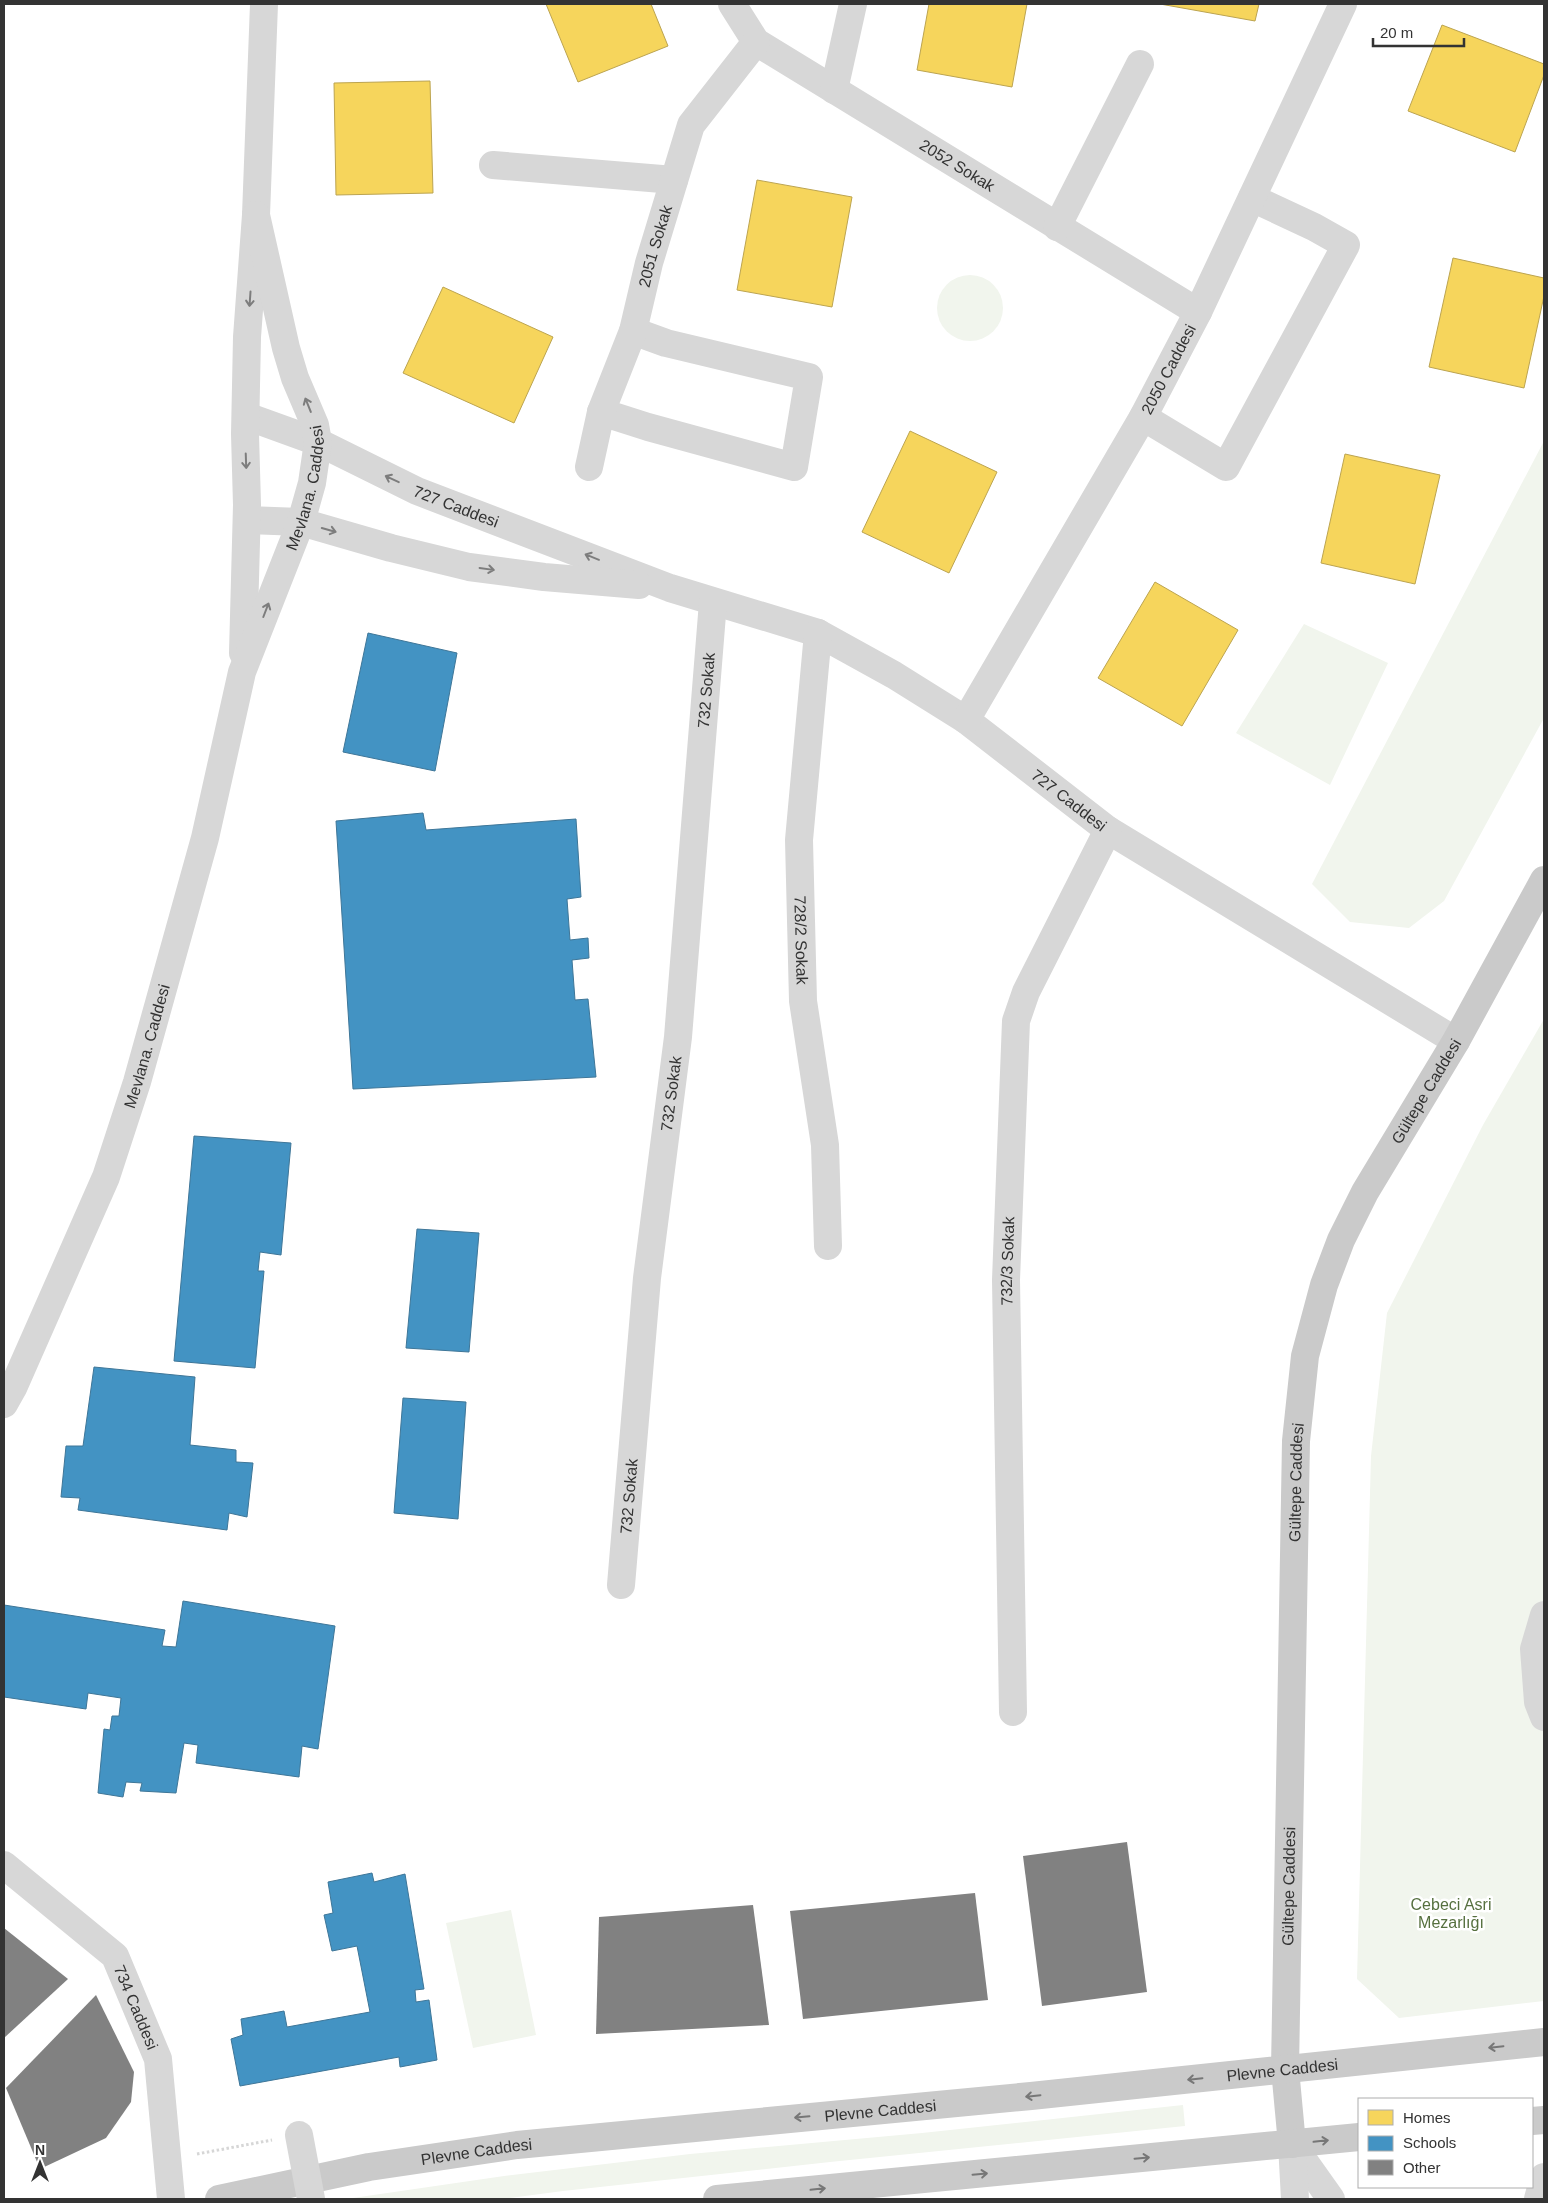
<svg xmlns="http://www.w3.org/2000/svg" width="1548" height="2203" font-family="Arial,sans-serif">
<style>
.green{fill:#f1f5ed}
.homes{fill:#f6d55c;stroke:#bca450}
.schools{fill:#4393c3;stroke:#3e7698}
.building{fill:#818181}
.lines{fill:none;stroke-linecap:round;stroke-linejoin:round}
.path{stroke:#d6d6d6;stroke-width:3;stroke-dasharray:2.5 2.5;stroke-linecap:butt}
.minor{stroke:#d7d7d7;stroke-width:28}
.major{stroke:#cacaca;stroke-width:28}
.minor-bridge{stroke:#d7d7d7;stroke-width:28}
.oneway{stroke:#7d7d7d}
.oneway2{stroke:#777}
.labels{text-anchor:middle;stroke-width:5;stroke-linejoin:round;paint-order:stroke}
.street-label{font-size:16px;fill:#333;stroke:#fff}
.park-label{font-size:16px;fill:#56703f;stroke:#fff}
</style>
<rect width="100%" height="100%" fill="#fff"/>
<g class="green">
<circle cx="970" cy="308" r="33"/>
<polygon points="1544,441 1544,718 1444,901 1409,928 1350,922 1312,884"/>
<polygon points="1304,624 1388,663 1330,785 1236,733"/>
<polygon points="1544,1019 1544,2001 1399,2018 1357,1979 1371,1456 1387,1313 1483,1125"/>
<polygon points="511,1910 536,2035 473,2048 446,1923"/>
<polygon points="1183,2105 1185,2126 830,2162 563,2191 502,2199 346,2199 504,2176 690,2154 922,2133"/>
</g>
<g class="homes">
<polygon points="546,4 651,4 668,46 578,82"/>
<polygon points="929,4 1027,4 1012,87 917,70"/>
<polygon points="1160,4 1259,4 1255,21"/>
<polygon points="1442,25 1544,64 1544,75 1515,152 1408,111"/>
<polygon points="430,81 433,193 336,195 334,83"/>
<polygon points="757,180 852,197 832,307 737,290"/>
<polygon points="1453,258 1544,278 1544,296 1524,388 1429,367"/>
<polygon points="443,287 553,337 514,423 403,373"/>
<polygon points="910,431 997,472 949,573 862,532"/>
<polygon points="1345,454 1440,475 1415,584 1321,563"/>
<polygon points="1155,582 1238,630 1182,726 1098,678"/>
</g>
<g class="schools">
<polygon points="368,633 457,653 435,771 343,752"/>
<polygon points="423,813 426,830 576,819 581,897 567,899 570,940 588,938 589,958 572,960 575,1000 588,999 596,1077 353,1089 336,821"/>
<polygon points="194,1136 291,1143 281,1255 260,1252 258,1271 264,1271 255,1368 174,1361"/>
<polygon points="417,1229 479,1233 469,1352 406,1348"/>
<polygon points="94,1367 195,1377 190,1445 236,1450 236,1462 253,1463 247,1517 229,1513 227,1530 78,1510 80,1498 61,1497 66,1446 83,1446"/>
<polygon points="403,1398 466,1402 458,1519 394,1513"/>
<polygon points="183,1601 335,1626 318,1749 302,1746 299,1777 196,1763 198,1745 184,1743 176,1793 140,1791 142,1783 126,1782 123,1797 98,1793 104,1729 110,1730 112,1716 119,1716 121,1698 88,1693 86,1709 4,1697 4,1605 165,1630 162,1646 176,1647"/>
<polygon points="372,1873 374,1882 405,1874 424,1989 415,1990 416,2002 429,2000 437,2060 400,2067 399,2057 240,2086 231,2039 243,2035 241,2019 284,2011 287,2027 370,2012 357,1946 332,1951 324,1915 333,1913 328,1882"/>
</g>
<g class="building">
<polygon points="1127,1842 1147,1992 1042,2006 1023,1856"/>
<polygon points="975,1893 988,2000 803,2019 790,1911"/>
<polygon points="753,1905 769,2025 596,2034 599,1917"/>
<polygon points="4,1928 68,1979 4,2038"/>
<polygon points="96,1995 134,2072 131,2102 106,2138 40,2169 6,2088"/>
</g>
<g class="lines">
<polyline class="path" points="197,2154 272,2140"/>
<g class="minor">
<path id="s1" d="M 732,4 L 756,42 L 1198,312"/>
<polyline points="834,90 853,4"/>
<polyline points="493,165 674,180"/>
<polyline points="1057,227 1140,64"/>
<polyline points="601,412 648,427 794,467 809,377 666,343 633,331"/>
<path id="s2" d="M 246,416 L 318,442 L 417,491 L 670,588 L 818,633 L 894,675 L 966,720 L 1108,830 L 1456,1041"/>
<polyline points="1143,417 1226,467 1346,245 1314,227 1252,198"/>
<path id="s3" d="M 589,467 L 601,412 L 633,331 L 649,263 L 691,125 L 756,42"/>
<polyline points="247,520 301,522 391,548 469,567 544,577 639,585"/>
<path id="s4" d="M 818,633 L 799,840 L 803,1001 L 825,1145 L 828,1246"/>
<polyline points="243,653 247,505 245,434 247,337 256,215 264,4"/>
<path id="s5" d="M 966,720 L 1143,417 L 1198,312 L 1343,4"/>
<path id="s6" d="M 4,1404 L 13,1388 L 106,1177 L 137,1082 L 205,838 L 242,672 L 301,522 L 312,483 L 318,442 L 315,425 L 295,378 L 286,348 L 256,215"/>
<path id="s7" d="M 621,1585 L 647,1278 L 678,1037 L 713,602"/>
<polyline points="1544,1615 1534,1649 1538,1702 1544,1717"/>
<path id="s8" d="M 1013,1712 L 1006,1280 L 1016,1021 L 1026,992 L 1108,830"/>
<path id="s9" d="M 4,1865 L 115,1956 L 158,2059 L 171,2199"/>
<polyline points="1292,2144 1331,2199"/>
<polyline points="1292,2144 1295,2199"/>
<polyline points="1538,2199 1544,2177"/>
</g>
<g class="major">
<polyline points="1532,2121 1544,2120"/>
<path id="s10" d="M 1292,2144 L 1285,2069 L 1296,1441 L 1305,1356 L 1324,1285 L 1341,1240 L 1365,1192 L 1456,1041 L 1544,880"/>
<path id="s11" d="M 219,2199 L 369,2167 L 517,2145 L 1031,2096 L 1544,2042"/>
<polyline points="717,2199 1359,2137"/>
</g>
<polyline class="minor-bridge" points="299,2135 311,2199"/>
</g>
<defs><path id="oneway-shaft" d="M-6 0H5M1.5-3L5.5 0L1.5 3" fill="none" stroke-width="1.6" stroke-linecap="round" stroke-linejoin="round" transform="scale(1.25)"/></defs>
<g class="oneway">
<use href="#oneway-shaft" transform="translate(250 299) rotate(94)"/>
<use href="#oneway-shaft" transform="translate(308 405) rotate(-112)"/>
<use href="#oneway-shaft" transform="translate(246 461) rotate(88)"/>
<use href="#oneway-shaft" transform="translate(392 479) rotate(-155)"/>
<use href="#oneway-shaft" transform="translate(329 530) rotate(16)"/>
<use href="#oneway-shaft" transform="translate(592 557) rotate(-158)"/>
<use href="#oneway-shaft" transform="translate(487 569) rotate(8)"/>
<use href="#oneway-shaft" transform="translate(266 610) rotate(-69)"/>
</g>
<g class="oneway2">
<use href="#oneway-shaft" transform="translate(1496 2047) rotate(174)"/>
<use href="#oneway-shaft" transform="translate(1195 2079) rotate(174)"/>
<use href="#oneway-shaft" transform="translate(1033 2096) rotate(174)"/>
<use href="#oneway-shaft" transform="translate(802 2117) rotate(175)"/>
<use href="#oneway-shaft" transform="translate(1321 2141) rotate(-6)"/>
<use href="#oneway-shaft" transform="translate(1142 2158) rotate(-5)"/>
<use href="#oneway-shaft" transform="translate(980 2174) rotate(-5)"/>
<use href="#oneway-shaft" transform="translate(818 2189) rotate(-6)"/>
</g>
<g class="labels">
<g class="street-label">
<text dy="6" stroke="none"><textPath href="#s1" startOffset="281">2052 Sokak</textPath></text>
<text dy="6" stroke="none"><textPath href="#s3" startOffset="231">2051 Sokak</textPath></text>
<text dy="6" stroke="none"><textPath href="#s5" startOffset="405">2050 Caddesi</textPath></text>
<text dy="6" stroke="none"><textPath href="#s6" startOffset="968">Mevlana. Caddesi</textPath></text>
<text dy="6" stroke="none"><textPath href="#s2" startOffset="229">727 Caddesi</textPath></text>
<text dy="6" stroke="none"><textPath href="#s7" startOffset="899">732 Sokak</textPath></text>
<text dy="6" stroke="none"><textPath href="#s2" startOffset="915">727 Caddesi</textPath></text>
<text dy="6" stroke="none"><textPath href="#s4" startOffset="308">728/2 Sokak</textPath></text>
<text dy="6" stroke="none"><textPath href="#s6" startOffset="386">Mevlana. Caddesi</textPath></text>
<text dy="6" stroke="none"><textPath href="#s10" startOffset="1082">Gültepe Caddesi</textPath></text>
<text dy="6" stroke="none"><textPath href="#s7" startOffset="494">732 Sokak</textPath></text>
<text dy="6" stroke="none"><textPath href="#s8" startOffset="451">732/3 Sokak</textPath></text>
<text dy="6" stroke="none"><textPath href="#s10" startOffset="662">Gültepe Caddesi</textPath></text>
<text dy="6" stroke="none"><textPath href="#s7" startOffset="89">732 Sokak</textPath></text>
<text dy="6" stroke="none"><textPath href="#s10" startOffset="258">Gültepe Caddesi</textPath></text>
<text dy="6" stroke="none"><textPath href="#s9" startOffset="199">734 Caddesi</textPath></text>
<text dy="6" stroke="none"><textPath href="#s11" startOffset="1072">Plevne Caddesi</textPath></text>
<text dy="6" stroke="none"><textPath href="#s11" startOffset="668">Plevne Caddesi</textPath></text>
<text dy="6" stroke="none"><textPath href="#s11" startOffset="262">Plevne Caddesi</textPath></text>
</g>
<g class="park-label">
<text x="1451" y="1910">Cebeci Asri<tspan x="1451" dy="18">Mezarlığı</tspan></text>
</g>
</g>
<rect width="1548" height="2203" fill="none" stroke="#333333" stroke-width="10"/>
<rect x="1358" y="2098" width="175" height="90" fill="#ffffff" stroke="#adadad"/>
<rect x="1368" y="2110" width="25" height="15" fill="#f6d55c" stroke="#adadad"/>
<text x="1403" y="2123" font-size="15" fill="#333333">Homes</text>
<rect x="1368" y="2136" width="25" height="15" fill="#4393c3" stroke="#adadad"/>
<text x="1403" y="2148" font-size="15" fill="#333333">Schools</text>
<rect x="1368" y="2160" width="25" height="15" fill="#818181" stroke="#adadad"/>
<text x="1403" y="2173" font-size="15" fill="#333333">Other</text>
<g transform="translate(40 2163)" stroke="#ffffff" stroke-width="4" paint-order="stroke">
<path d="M0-4L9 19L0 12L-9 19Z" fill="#333333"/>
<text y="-8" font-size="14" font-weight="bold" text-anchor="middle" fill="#333333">N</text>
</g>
<path d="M1373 38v8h91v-8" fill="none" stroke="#333333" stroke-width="2.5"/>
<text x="1380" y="38" font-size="15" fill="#333333" stroke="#ffffff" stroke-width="4" paint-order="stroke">20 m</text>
</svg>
